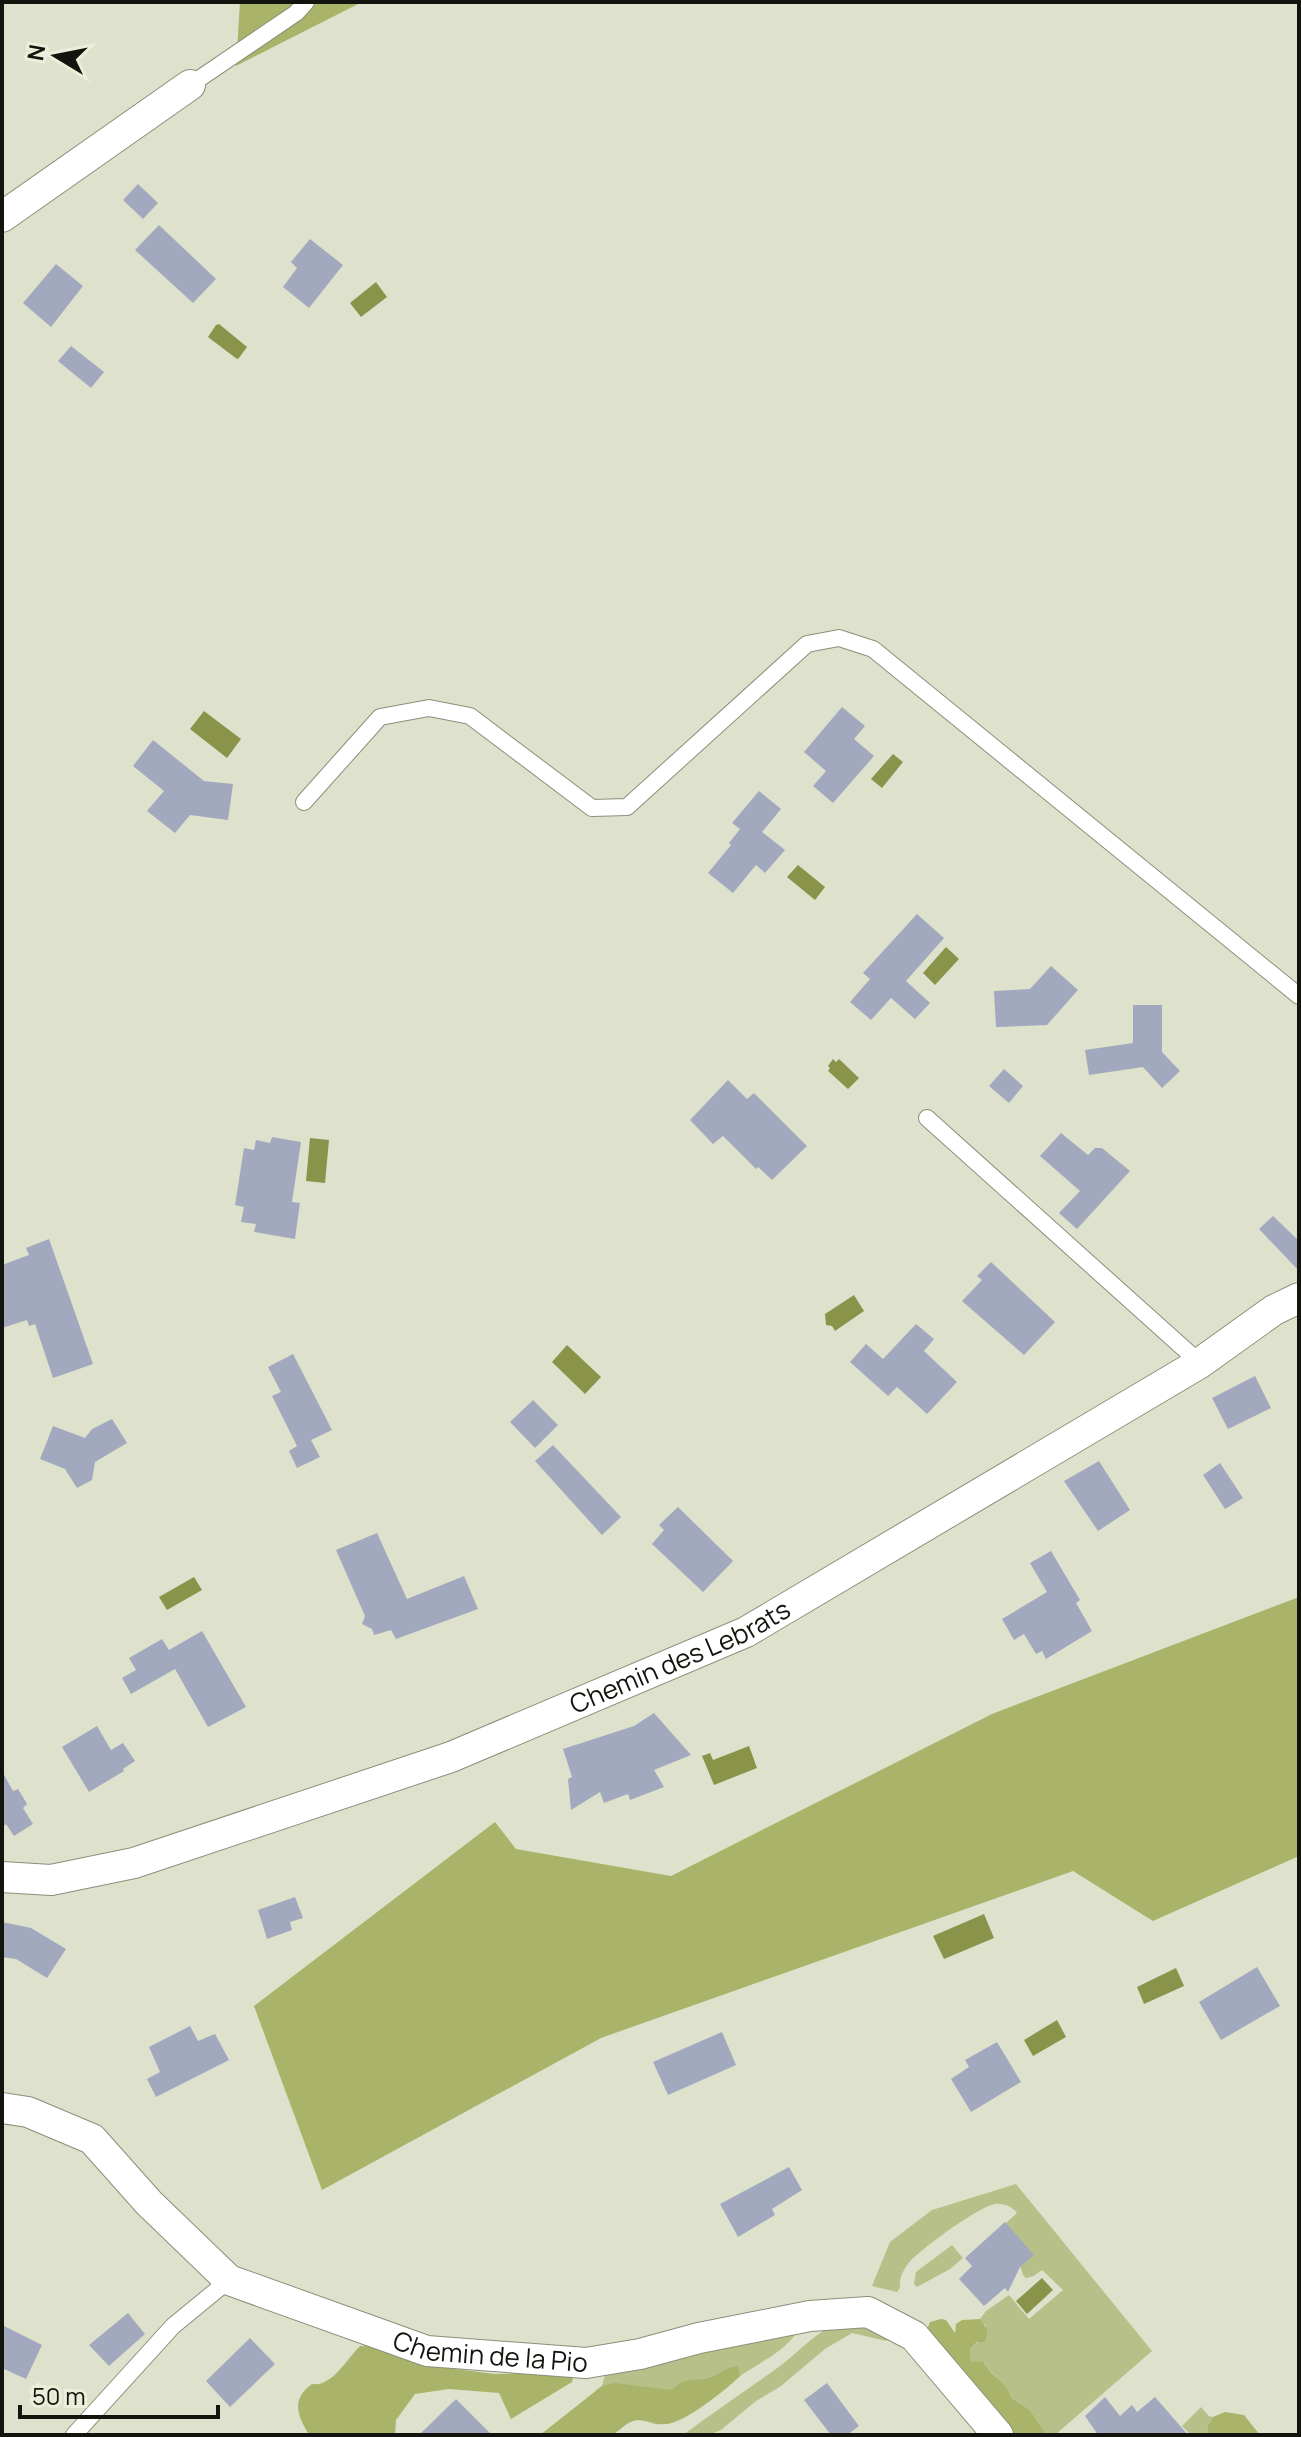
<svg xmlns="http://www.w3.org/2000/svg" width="1301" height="2437" font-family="Manrope,sans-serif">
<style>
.green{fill:#b7c088}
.forest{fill:#a9b369}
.water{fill:#8a934a}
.building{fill:#a2a9be}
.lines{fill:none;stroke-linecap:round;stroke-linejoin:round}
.lane-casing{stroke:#8b8f7a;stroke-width:18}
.street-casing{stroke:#8b8f7a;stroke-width:32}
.lane{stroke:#fff;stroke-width:16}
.street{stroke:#fff;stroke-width:30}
.labels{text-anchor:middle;stroke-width:8;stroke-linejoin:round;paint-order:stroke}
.street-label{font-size:26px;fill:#13140d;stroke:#ebefd9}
</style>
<rect width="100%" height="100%" fill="#dee2cc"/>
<g class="green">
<path d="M 1016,2184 L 1152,2351 L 1055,2435 L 1047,2435 L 1030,2410 L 1010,2398 C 1005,2379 992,2377 983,2361 L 971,2363 L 970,2349 L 978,2342 L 986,2326 L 980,2319 L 986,2311 L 1009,2295 L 1029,2319 L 1063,2290 L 1042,2270 L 1034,2276 L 1026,2278 L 1023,2275 L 1006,2223 L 1017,2213 C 1013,2207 1004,2203 995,2204 C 978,2207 919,2250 908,2264 C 902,2272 899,2279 900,2288 L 897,2292 L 872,2286 L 890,2242 L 932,2210 Z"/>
<polygon points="952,2245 963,2258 950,2269 917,2287 914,2284 916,2272"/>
<path d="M 847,2321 L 892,2336 L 886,2341 L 852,2333 L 825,2349 L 781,2386 L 756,2401 L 721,2430 L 708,2435 L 683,2435 C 715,2411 748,2389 780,2366 C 802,2350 820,2326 847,2321 Z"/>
<path d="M 797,2332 C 784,2352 762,2361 743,2374 C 721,2389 696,2417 670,2423 C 645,2430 642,2406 613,2435 L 582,2435 L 596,2390 L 602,2386 L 606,2371 Z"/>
<polygon points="1201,2407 1209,2416 1213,2417 1208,2425 1207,2435 1191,2435 1182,2426"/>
</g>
<g class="forest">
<polygon points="240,2 362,2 236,66"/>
<polygon points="1299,1597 1299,1856 1153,1921 1073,1871 601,2038 322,2190 254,2006 495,1822 516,1849 671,1876 992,1714"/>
<path d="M 941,2319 L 946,2320 L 955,2333 L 956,2324 L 962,2320 L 980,2319 C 987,2327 989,2332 985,2342 L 977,2342 L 970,2349 L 971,2362 L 983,2361 C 992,2378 1005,2379 1011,2398 L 1030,2410 L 1047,2435 L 1004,2435 L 925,2334 L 930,2322 Z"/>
<path d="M 377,2345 L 455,2369 L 495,2374 L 574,2373 L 572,2382 L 511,2419 L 499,2393 L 449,2389 L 415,2394 L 396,2420 L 395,2435 L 309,2435 C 298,2416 290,2400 312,2384 C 332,2387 346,2360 360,2346 Z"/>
<path d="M 738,2366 L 740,2376 C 726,2390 685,2422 667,2424 C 656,2425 647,2419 636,2420 C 625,2422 619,2433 610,2435 C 588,2437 562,2435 540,2435 L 602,2386 L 615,2383 L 672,2390 C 687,2374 697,2384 714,2376 C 725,2371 724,2368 738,2366 Z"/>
<polygon points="1225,2412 1244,2415 1260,2435 1207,2435 1208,2425 1213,2417"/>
</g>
<g class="water">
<polygon points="376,282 387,297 361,317 350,303"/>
<polygon points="219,324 247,347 239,358 237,359 208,337 216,325"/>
<polygon points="204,711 241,739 227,758 190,729"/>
<polygon points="893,754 903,762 882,788 871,779"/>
<polygon points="798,865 825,887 815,900 787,877"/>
<polygon points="946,947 959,959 935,985 923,973"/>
<polygon points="833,1059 836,1062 839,1059 859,1078 848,1089 828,1071 830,1068 828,1066"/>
<polygon points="310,1138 329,1140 325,1183 306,1181"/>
<polygon points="854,1295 864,1311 835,1331 832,1326 826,1325 825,1314"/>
<polygon points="567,1345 601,1377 585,1394 552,1362"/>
<polygon points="194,1577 202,1590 167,1610 159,1597"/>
<polygon points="749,1746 757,1768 714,1785 702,1756 710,1753 713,1760"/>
<polygon points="984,1914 994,1938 944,1959 933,1936"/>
<polygon points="1176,1968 1184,1986 1144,2004 1137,1987"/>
<polygon points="1057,2020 1066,2037 1033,2056 1024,2040"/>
<polygon points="1042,2278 1053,2290 1027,2314 1016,2301"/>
</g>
<g class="building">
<polygon points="138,184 158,203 143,219 123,200"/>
<polygon points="159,225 216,279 193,303 135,250"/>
<polygon points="310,239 343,265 309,308 283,287 297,268 291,262"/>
<polygon points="56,264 83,286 51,327 23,303"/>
<polygon points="71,346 104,372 91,388 58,361"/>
<polygon points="842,707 865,726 854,739 874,756 833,803 813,786 826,771 804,752"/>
<polygon points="153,740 204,781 233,784 228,820 190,815 175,833 147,811 164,791 133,766"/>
<polygon points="759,791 781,809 762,832 785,850 765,873 756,865 733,893 708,873 731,845 729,843 740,829 732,823"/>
<polygon points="917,914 944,938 906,981 930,1003 915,1019 891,998 871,1020 850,1002 870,979 863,973"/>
<polygon points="1051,966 1078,990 1047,1025 996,1027 994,991 1030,989"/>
<polygon points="1133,1005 1162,1005 1162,1052 1180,1071 1162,1088 1143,1067 1089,1075 1085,1050 1133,1043"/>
<polygon points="1004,1069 1023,1086 1009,1103 989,1086"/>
<polygon points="728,1080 747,1099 754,1093 807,1146 772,1180 758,1167 756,1169 723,1136 713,1144 690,1120"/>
<polygon points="1061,1133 1088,1155 1095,1148 1102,1148 1130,1171 1077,1229 1059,1213 1080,1191 1040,1156"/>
<polygon points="272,1137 301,1142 292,1202 300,1203 295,1239 254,1232 256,1224 241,1222 244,1207 235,1205 244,1148 254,1150 256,1140 270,1143"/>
<polygon points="1273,1216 1299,1241 1299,1271 1259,1229"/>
<polygon points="49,1239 93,1364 53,1378 35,1324 29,1326 27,1320 2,1328 2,1265 29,1255 26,1248"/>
<polygon points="991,1262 1055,1322 1024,1355 962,1301 982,1280 977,1276"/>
<polygon points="916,1324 934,1339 924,1351 957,1382 927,1414 897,1387 888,1396 850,1362 866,1344 883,1359"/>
<polygon points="293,1354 332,1430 311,1440 320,1457 297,1468 289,1451 297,1446 272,1396 281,1392 268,1367"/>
<polygon points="1255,1376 1271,1408 1228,1429 1212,1398"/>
<polygon points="533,1400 558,1425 535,1448 510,1422"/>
<polygon points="112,1419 127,1443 95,1462 92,1480 77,1488 65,1469 40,1459 53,1426 85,1438 92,1429"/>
<polygon points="553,1445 621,1517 602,1535 535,1461"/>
<polygon points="1099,1461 1130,1510 1098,1531 1064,1481"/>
<polygon points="1220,1463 1243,1498 1225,1509 1203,1475"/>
<polygon points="678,1507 733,1561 703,1592 652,1544 664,1530 659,1525"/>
<polygon points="377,1533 407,1599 464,1576 478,1609 396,1639 391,1630 374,1635 372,1629 362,1624 365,1616 336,1550"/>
<polygon points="1051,1551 1080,1600 1076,1603 1092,1631 1046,1659 1042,1651 1036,1654 1024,1634 1014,1640 1002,1619 1047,1592 1030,1563"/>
<polygon points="202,1631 246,1707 208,1727 175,1669 131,1694 122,1678 136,1670 129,1658 162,1639 169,1650"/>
<polygon points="654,1713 691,1755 654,1770 664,1787 630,1800 628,1794 604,1803 600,1792 571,1810 568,1779 572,1777 563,1749 634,1726"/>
<polygon points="97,1726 111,1750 123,1743 135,1761 123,1769 124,1771 89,1792 62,1747"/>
<polygon points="2,1771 13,1791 18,1789 27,1804 23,1808 33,1824 14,1836 6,1824 2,1828"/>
<polygon points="295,1897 303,1918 290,1922 292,1930 267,1939 258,1910"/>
<polygon points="2,1922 31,1928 66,1949 47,1978 16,1959 2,1957"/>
<polygon points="1257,1967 1280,2006 1221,2040 1199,2002"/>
<polygon points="190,2026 198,2041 215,2034 229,2060 156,2097 147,2079 160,2072 149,2047"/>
<polygon points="722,2032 736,2065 668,2095 653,2062"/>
<polygon points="997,2042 1021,2082 971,2112 951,2079 969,2067 965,2060"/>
<polygon points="789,2167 802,2190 772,2209 775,2215 738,2237 720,2204"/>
<polygon points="1005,2222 1034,2255 1020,2267 1008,2292 1005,2288 984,2306 959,2279 972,2266 965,2258"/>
<polygon points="128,2313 145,2334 109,2366 89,2345"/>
<polygon points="2,2325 42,2345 26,2379 2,2368"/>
<polygon points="250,2338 275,2364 230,2407 206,2381"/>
<polygon points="827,2383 859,2426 847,2435 831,2435 804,2400"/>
<polygon points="1105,2397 1120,2416 1132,2405 1137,2412 1155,2397 1188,2435 1098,2435 1085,2416"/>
<polygon points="456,2399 492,2435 419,2435"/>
</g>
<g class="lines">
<defs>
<g id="lane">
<polyline points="190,85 296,13 306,2"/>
<polyline points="304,802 380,717 429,708 470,716 592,808 627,807 807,644 839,638 873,649 1299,996"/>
<polyline points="927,1118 1200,1363"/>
<polyline points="74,2435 173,2326 229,2280"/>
</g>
<g id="street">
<polyline points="2,217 190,85"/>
<path id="s1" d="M 2,1877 L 51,1880 L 134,1863 L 451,1757 L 746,1632 L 1200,1363 L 1274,1310 L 1299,1298"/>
<path id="s2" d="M 2,2108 L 28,2112 L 92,2139 L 149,2203 L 229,2280 L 427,2351 L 586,2363 L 640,2354 L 699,2338 L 810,2316 L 868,2312 L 914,2336 L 998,2435"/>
</g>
</defs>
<use href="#lane" class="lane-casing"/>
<use href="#street" class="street-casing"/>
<use href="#lane" class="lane"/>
<use href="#street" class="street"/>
</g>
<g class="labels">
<g class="street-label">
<text dy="9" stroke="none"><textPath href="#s1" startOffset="718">Chemin des Lebrats</textPath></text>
<text dy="9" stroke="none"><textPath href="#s2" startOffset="566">Chemin de la Pio</textPath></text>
</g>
</g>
<rect width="1301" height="2437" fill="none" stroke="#13140d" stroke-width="8"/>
<g transform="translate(56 56) rotate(280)" stroke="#ebefd9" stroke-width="6" paint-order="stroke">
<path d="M0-6L14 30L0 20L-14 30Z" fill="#13140d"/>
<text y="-12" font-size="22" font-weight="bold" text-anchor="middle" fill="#13140d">N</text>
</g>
<path d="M20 2405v12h198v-12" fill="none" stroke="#13140d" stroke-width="4"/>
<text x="32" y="2405" font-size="24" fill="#13140d" stroke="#ebefd9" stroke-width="6" paint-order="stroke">50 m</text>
</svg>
